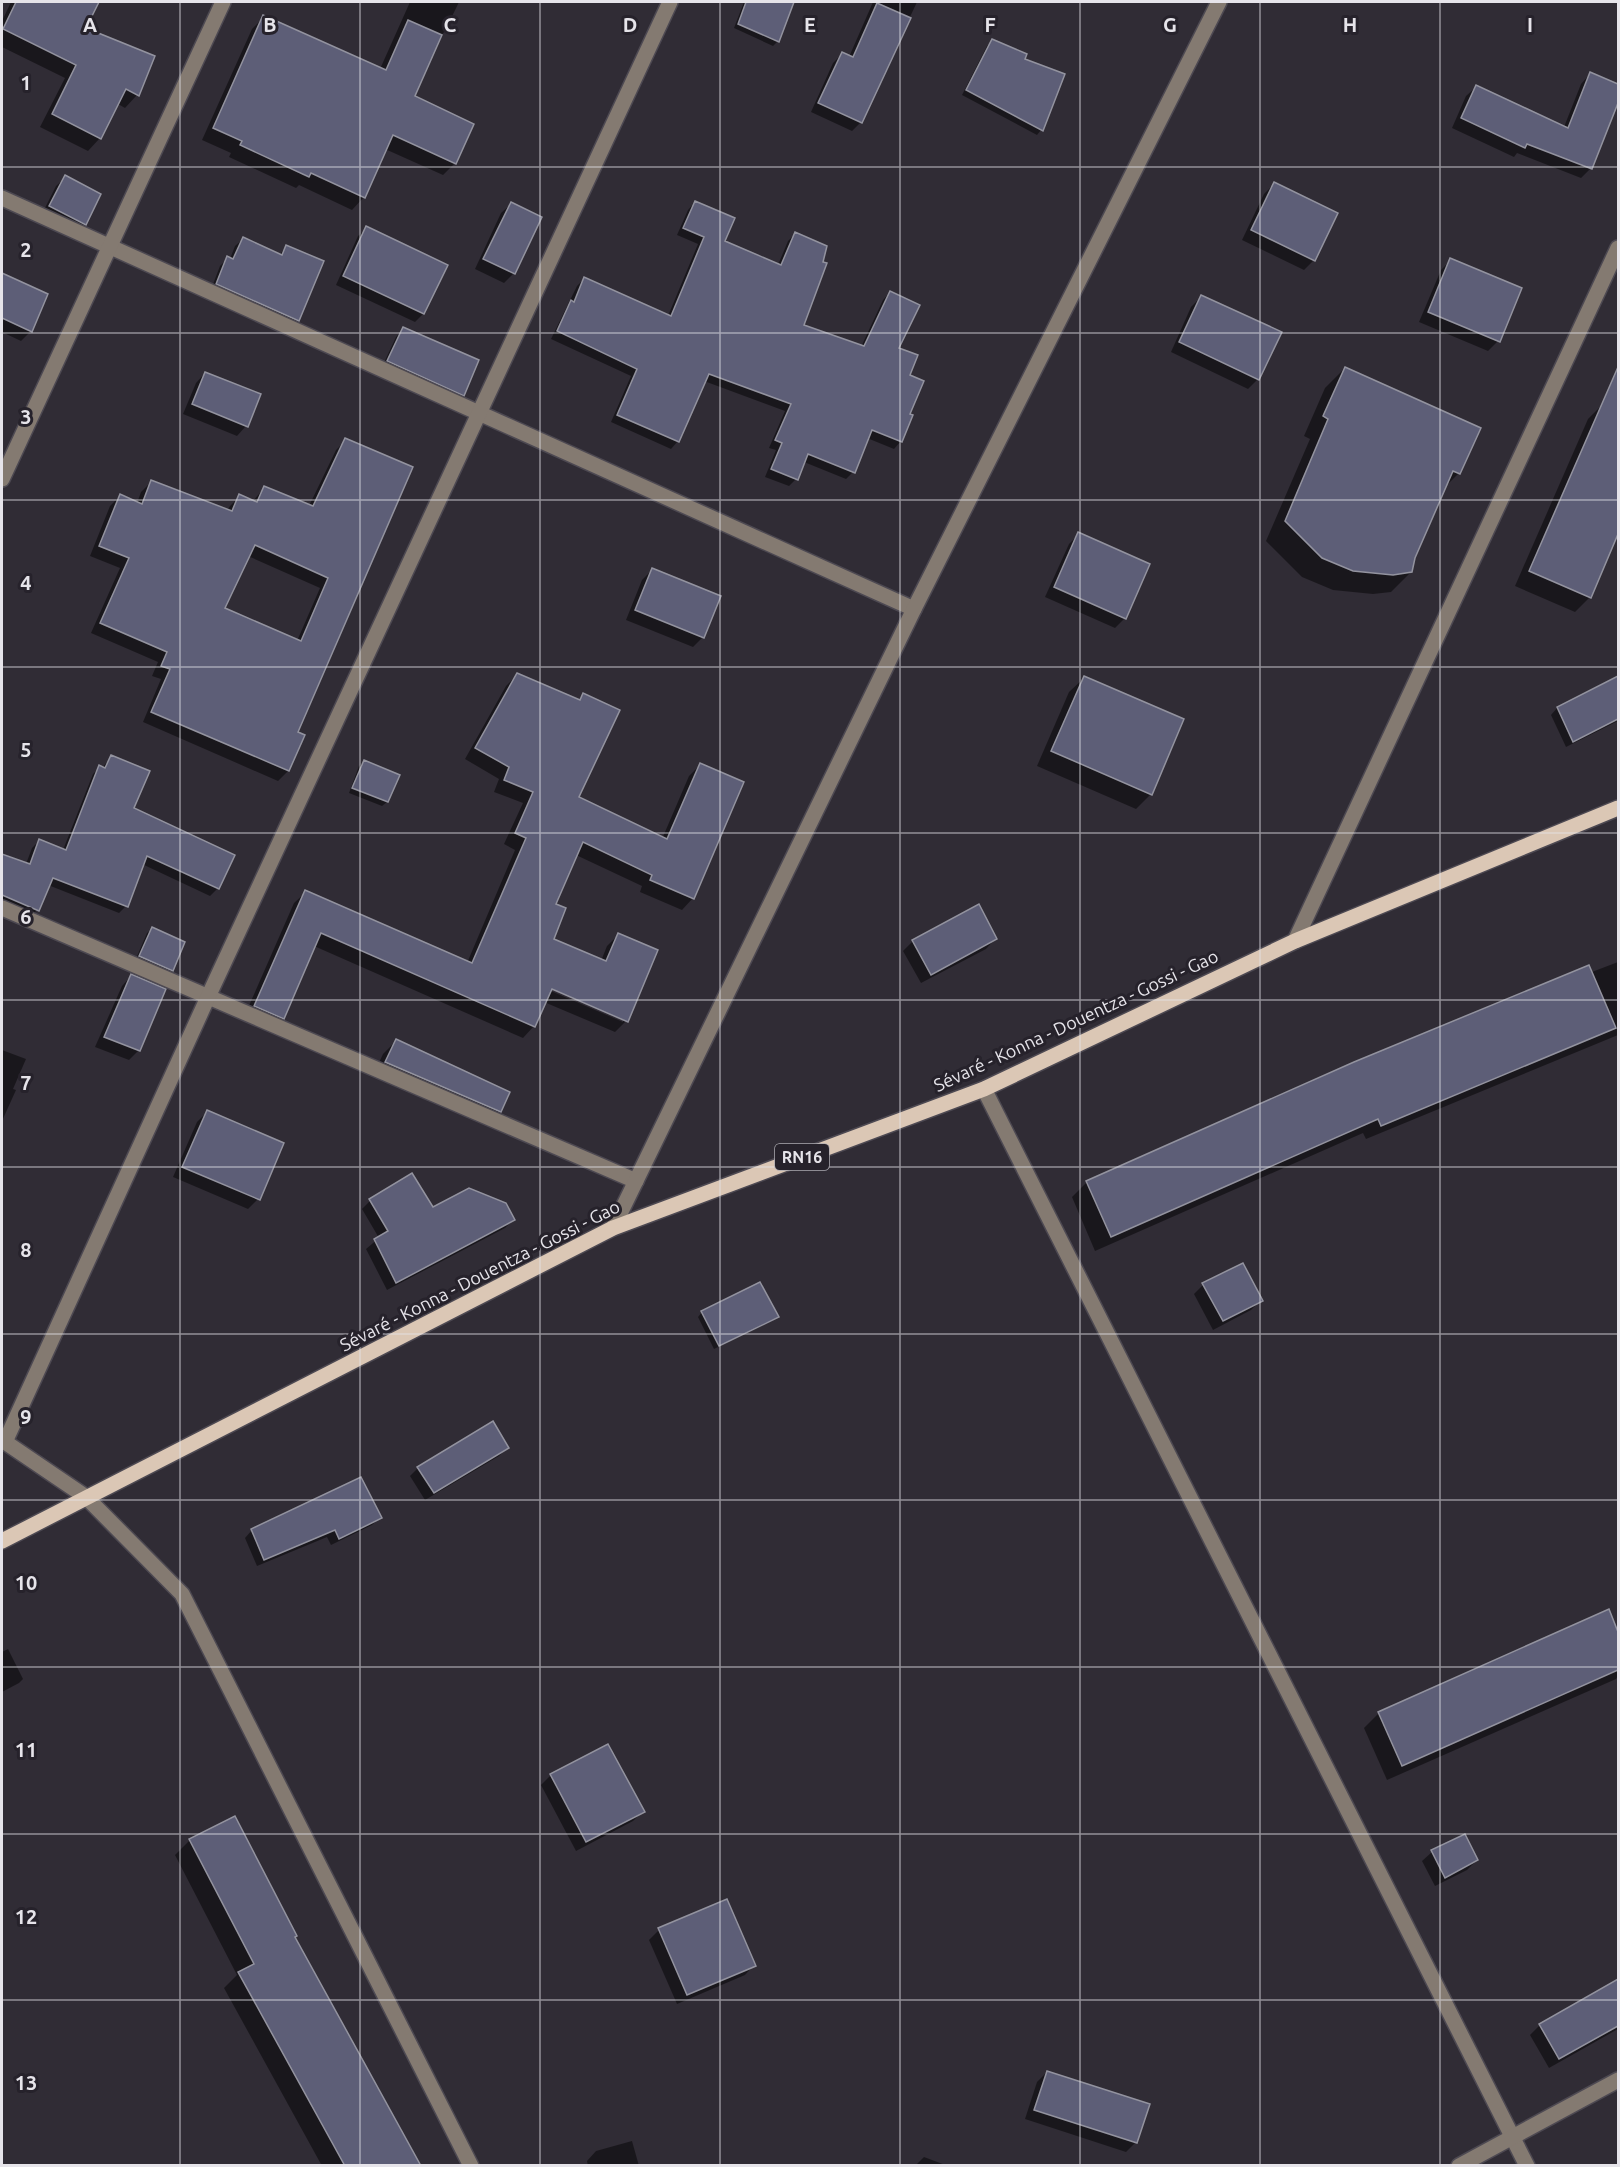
<svg xmlns="http://www.w3.org/2000/svg" width="1620" height="2167" font-family="Ubuntu,sans-serif">
<style>
.shadow{fill:#0007;fill-rule:evenodd}
.building{fill:#5d5e77;stroke:#93939f;stroke-width:1.5;fill-rule:evenodd}
.lines{fill:none;stroke-linecap:round;stroke-linejoin:round}
.minor-casing{stroke:#4d4952;stroke-width:18}
.major-casing{stroke:#4d4952;stroke-width:18}
.minor{stroke:#847a71;stroke-width:15}
.major{stroke:#dbc7b5;stroke-width:15}
.grid{fill:none;stroke:#e6e4ea;stroke-width:1.5;stroke-opacity:0.55}
.labels{text-anchor:middle;stroke-width:6;stroke-linejoin:round;paint-order:stroke}
.shield{fill:#26222b;stroke:#acaab1;stroke-width:1.5}
.shield-label{font-size:16px;font-weight:bold;fill:#e6e4ea}
.street-label{font-size:18px;fill:#e6e4ea;stroke:#26222b}
.grid-label{font-size:20px;text-anchor:middle;font-weight:bold;fill:#e6e4ea;stroke:#26222b;stroke-width:6;stroke-linejoin:round;paint-order:stroke}
</style>
<rect width="100%" height="100%" fill="#302c35"/>
<g class="shadow">
<polygon points="11,2 98,2 84,28 153,57 137,95 125,108 118,104 100,138 88,151 40,127 65,78 2,47 2,21"/>
<polygon points="410,2 459,2 445,31 440,37 413,97 455,163 443,175 385,149 364,197 352,210 299,185 296,188 229,157 231,153 202,140 252,29 264,17 380,69"/>
<polygon points="744,2 776,2 791,7 778,41 773,46 734,28"/>
<polygon points="873,2 917,2 861,122 852,131 811,112 833,63 842,54 849,57"/>
<polygon points="992,41 1023,60 1063,75 1041,130 1037,135 962,95 987,46"/>
<polygon points="1590,74 1618,85 1618,99 1591,168 1581,178 1517,153 1514,157 1452,128 1466,96 1476,87 1564,127 1581,84"/>
<polygon points="66,177 84,224 74,234 41,216 56,186"/>
<polygon points="1274,184 1314,260 1304,270 1242,240 1264,194"/>
<polygon points="695,202 723,241 778,265 788,241 796,233 802,326 861,347 883,300 890,292 897,348 909,376 908,415 901,441 894,449 867,438 853,472 846,479 804,462 796,479 789,486 765,477 776,450 769,448 785,411 704,381 678,441 671,449 611,422 631,376 551,339 577,286 585,278 668,316 698,244 677,235 688,210"/>
<polygon points="511,204 514,273 504,283 475,269 501,213"/>
<polygon points="367,228 423,314 415,322 336,285 358,236"/>
<polygon points="243,239 279,255 287,247 298,320 290,328 210,292 220,266 228,258 230,259 235,246"/>
<polygon points="1451,260 1498,341 1488,351 1419,322 1441,270"/>
<polygon points="2,275 46,295 31,331 21,341 2,332"/>
<polygon points="1201,297 1258,379 1248,389 1171,352 1191,307"/>
<polygon points="404,329 463,395 455,403 381,369 396,337"/>
<polygon points="1345,368 1459,473 1443,489 1414,558 1411,572 1391,592 1373,594 1333,590 1302,577 1266,541 1310,439 1304,436 1325,388"/>
<polygon points="205,373 246,426 237,436 183,414 196,383"/>
<polygon points="1603,404 1618,411 1618,531 1590,597 1575,612 1515,586 1588,419"/>
<path d="M 346,440 L 411,468 L 296,733 L 303,736 L 288,771 L 278,781 L 143,722 L 161,679 L 152,676 L 158,662 L 91,633 L 120,568 L 90,556 L 110,506 L 120,496 L 137,503 L 141,492 L 151,482 L 227,511 L 230,506 L 240,496 L 253,501 L 265,487 L 309,506 L 336,450 ZM 248,556 L 320,588 L 297,641 L 223,609 Z"/>
<polygon points="1079,534 1125,618 1115,628 1045,597 1069,544"/>
<polygon points="652,570 703,637 693,647 626,620 642,580"/>
<path d="M 517,675 L 578,701 L 584,695 L 577,798 L 662,839 L 689,776 L 700,765 L 693,898 L 682,910 L 640,892 L 642,886 L 576,855 L 554,905 L 552,940 L 601,961 L 607,946 L 618,935 L 626,1021 L 615,1032 L 544,1002 L 534,1026 L 523,1038 L 314,946 L 283,1018 L 271,1029 L 244,1017 L 294,903 L 306,892 L 467,963 L 515,850 L 504,844 L 523,803 L 494,792 L 499,779 L 465,759 L 506,686 ZM 545,985 L 623,1018 L 623,1022 L 544,988 Z"/>
<polygon points="1084,678 1151,794 1136,809 1037,766 1069,692"/>
<polygon points="1618,678 1618,721 1566,747 1551,715 1557,708"/>
<polygon points="111,757 132,809 233,856 217,889 210,896 142,864 126,906 119,913 48,885 37,910 30,918 2,905 2,854 26,864 32,848 39,841 63,850 93,774 100,767 102,768"/>
<polygon points="364,762 398,775 387,802 382,806 349,793 359,766"/>
<polygon points="152,929 172,970 167,975 135,961 147,933"/>
<polygon points="995,939 986,949 921,983 903,951 913,941"/>
<polygon points="1618,962 1618,1035 1366,1139 1363,1133 1095,1251 1072,1197 1087,1182 1355,1063"/>
<polygon points="131,976 139,1050 129,1060 95,1047 122,986"/>
<polygon points="396,1041 499,1111 486,1125 373,1076 383,1054"/>
<polygon points="2,1050 26,1059 13,1089 16,1090 2,1121"/>
<polygon points="207,1112 258,1199 248,1209 173,1177 197,1122"/>
<polygon points="412,1175 432,1209 513,1220 505,1228 387,1290 366,1249 379,1238 362,1209 370,1201"/>
<polygon points="1203,1285 1261,1300 1251,1310 1213,1330 1194,1294"/>
<polygon points="702,1312 777,1317 772,1321 714,1349 698,1317"/>
<polygon points="507,1448 499,1456 425,1500 410,1476 418,1468"/>
<polygon points="380,1517 372,1525 331,1545 327,1537 257,1566 245,1538 252,1530"/>
<polygon points="1608,1611 1618,1635 1618,1676 1616,1679 1387,1780 1364,1728 1379,1713"/>
<polygon points="8,1649 23,1679 19,1683 2,1692 2,1652"/>
<polygon points="551,1775 643,1811 633,1821 576,1851 541,1785"/>
<polygon points="190,1840 294,1938 406,2166 322,2166 224,1988 237,1975 175,1855"/>
<polygon points="1432,1852 1477,1860 1467,1870 1435,1886 1422,1861"/>
<polygon points="726,1901 754,1965 745,1975 677,2004 649,1940 659,1930"/>
<polygon points="1615,1983 1618,1989 1618,2029 1549,2068 1530,2035 1540,2025"/>
<polygon points="1047,2072 1136,2142 1126,2152 1025,2119 1037,2082"/>
<polygon points="632,2141 639,2166 588,2166 587,2161 596,2151"/>
<polygon points="924,2157 948,2166 915,2166"/>
</g>
<g class="building">
<polygon points="16,2 99,2 86,28 155,56 139,96 126,89 101,139 52,114 76,65 3,29"/>
<polygon points="746,2 794,2 779,42 738,24"/>
<polygon points="877,3 911,18 862,123 818,103 842,52 853,57"/>
<polygon points="263,15 386,70 408,20 442,35 415,96 474,124 456,164 393,135 365,198 311,173 309,177 240,145 242,141 213,128"/>
<polygon points="992,39 1027,54 1025,59 1065,74 1043,131 966,90"/>
<polygon points="1590,72 1618,84 1618,103 1592,169 1527,144 1525,148 1461,118 1476,85 1568,128"/>
<polygon points="65,175 101,194 86,225 49,206"/>
<polygon points="1274,182 1338,213 1315,261 1251,230"/>
<polygon points="695,201 735,218 725,241 781,265 795,232 827,246 823,262 827,263 804,325 864,346 890,291 920,305 899,348 918,355 910,375 924,381 910,414 913,415 902,442 872,430 855,473 808,454 798,480 771,469 782,443 775,440 791,404 709,374 679,442 617,415 637,369 557,331 571,300 574,302 584,277 671,316 704,237 683,228"/>
<polygon points="511,202 542,217 515,274 483,259"/>
<polygon points="366,226 448,265 424,314 343,276"/>
<polygon points="243,237 282,255 286,245 324,261 299,321 216,284 227,256 233,259"/>
<polygon points="1450,258 1522,288 1500,342 1428,312"/>
<polygon points="2,273 48,294 32,332 2,318"/>
<polygon points="1201,295 1282,332 1259,380 1179,342"/>
<polygon points="403,327 479,360 464,396 387,361"/>
<polygon points="1345,367 1481,428 1460,474 1453,471 1415,558 1412,572 1393,575 1353,571 1322,558 1285,521 1328,419 1323,416"/>
<polygon points="1618,367 1618,534 1591,598 1529,571"/>
<polygon points="205,372 261,394 248,427 192,404"/>
<path d="M 345,438 L 413,467 L 298,732 L 305,735 L 289,771 L 151,712 L 170,669 L 161,666 L 167,652 L 100,623 L 129,558 L 99,546 L 120,494 L 142,504 L 151,480 L 232,511 L 239,494 L 257,502 L 264,486 L 313,506 ZM 255,545 L 328,578 L 301,641 L 225,608 Z"/>
<polygon points="1078,532 1150,564 1126,619 1054,587"/>
<polygon points="652,568 721,596 704,638 635,610"/>
<polygon points="517,673 580,700 583,693 620,710 579,797 667,839 700,763 744,782 694,899 650,880 652,875 583,842 556,904 566,908 554,939 606,961 618,933 658,950 628,1022 552,989 535,1027 321,933 284,1019 254,1006 305,890 472,963 526,838 515,833 533,792 504,780 509,767 475,748"/>
<polygon points="1084,676 1184,719 1152,795 1051,751"/>
<polygon points="1618,676 1618,719 1573,742 1557,707"/>
<polygon points="111,755 150,771 134,808 235,855 219,889 147,856 128,907 53,878 39,911 2,895 2,854 30,864 39,839 66,850 99,765 105,768"/>
<polygon points="364,760 400,775 388,802 352,788"/>
<polygon points="979,904 997,939 931,975 912,940"/>
<polygon points="152,927 185,942 173,971 139,956"/>
<polygon points="1589,965 1616,1028 1381,1126 1378,1119 1111,1237 1086,1181 1354,1062"/>
<polygon points="131,974 166,989 140,1051 104,1037"/>
<polygon points="396,1039 510,1092 501,1112 385,1062"/>
<polygon points="207,1110 284,1143 260,1200 182,1167"/>
<polygon points="412,1173 433,1207 469,1188 506,1203 515,1220 396,1283 374,1239 388,1231 369,1199"/>
<polygon points="1243,1263 1263,1301 1223,1321 1202,1283"/>
<polygon points="760,1282 779,1317 719,1346 701,1311"/>
<polygon points="493,1421 509,1448 434,1493 417,1467"/>
<polygon points="361,1477 382,1518 339,1539 335,1530 264,1560 251,1529"/>
<polygon points="1609,1609 1618,1632 1618,1670 1402,1766 1378,1712"/>
<polygon points="608,1744 645,1812 586,1842 550,1774"/>
<polygon points="235,1816 297,1936 295,1937 421,2166 345,2166 238,1972 254,1964 189,1839"/>
<polygon points="1465,1834 1478,1860 1445,1878 1431,1850"/>
<polygon points="727,1899 756,1966 687,1995 658,1928"/>
<polygon points="1618,1979 1618,2026 1559,2059 1539,2024"/>
<polygon points="1047,2071 1150,2104 1137,2143 1034,2110"/>
</g>
<g class="lines">
<defs>
<g id="minor">
<polyline points="2,198 914,609"/>
<polyline points="2,479 223,2"/>
<polyline points="2,908 636,1181"/>
<polyline points="1295,941 1618,248"/>
<polyline points="984,1089 1527,2166"/>
<polyline points="613,1228 914,609 1219,2"/>
<polyline points="2,1436 5,1442 86,1497 182,1594 471,2166"/>
<polyline points="5,1442 208,997 670,2"/>
<polyline points="1459,2166 1618,2080"/>
</g>
<polyline id="major" points="2,1541 613,1228 984,1089 1295,941 1618,808"/>
</defs>
<use href="#minor" class="minor-casing"/>
<use href="#major" class="major-casing"/>
<use href="#minor" class="minor"/>
<use href="#major" class="major"/>
</g>
<path class="grid" d="M 180,2 L 180,2166M 360,2 L 360,2166M 540,2 L 540,2166M 720,2 L 720,2166M 900,2 L 900,2166M 1080,2 L 1080,2166M 1260,2 L 1260,2166M 1440,2 L 1440,2166M 2,167 L 1618,167M 2,333 L 1618,333M 2,500 L 1618,500M 2,667 L 1618,667M 2,833 L 1618,833M 2,1000 L 1618,1000M 2,1167 L 1618,1167M 2,1334 L 1618,1334M 2,1500 L 1618,1500M 2,1667 L 1618,1667M 2,1834 L 1618,1834M 2,2000 L 1618,2000"/>
<g class="labels">
<rect class="shield" x="775" y="1144" width="54" height="26" rx="4.5"/>
<g class="shield-label">
<text x="802" y="1163">RN16</text>
</g>
<g class="street-label">
<text transform="translate(1076 1021) rotate(-25)" y="6">Sévaré - Konna - Douentza - Gossi - Gao</text>
<text transform="translate(480 1276) rotate(-27)" y="6">Sévaré - Konna - Douentza - Gossi - Gao</text>
</g>
</g>
<g class="grid-label">
<text x="90" y="32">A</text>
<text x="270" y="32">B</text>
<text x="450" y="32">C</text>
<text x="630" y="32">D</text>
<text x="810" y="32">E</text>
<text x="990" y="32">F</text>
<text x="1170" y="32">G</text>
<text x="1350" y="32">H</text>
<text x="1530" y="32">I</text>
<text x="26" y="90">1</text>
<text x="26" y="257">2</text>
<text x="26" y="424">3</text>
<text x="26" y="590">4</text>
<text x="26" y="757">5</text>
<text x="26" y="924">6</text>
<text x="26" y="1090">7</text>
<text x="26" y="1257">8</text>
<text x="26" y="1424">9</text>
<text x="26" y="1590">10</text>
<text x="26" y="1757">11</text>
<text x="26" y="1924">12</text>
<text x="26" y="2090">13</text>
</g>
<rect width="1620" height="2167" fill="none" stroke="#e6e4ea" stroke-width="6"/>
</svg>
